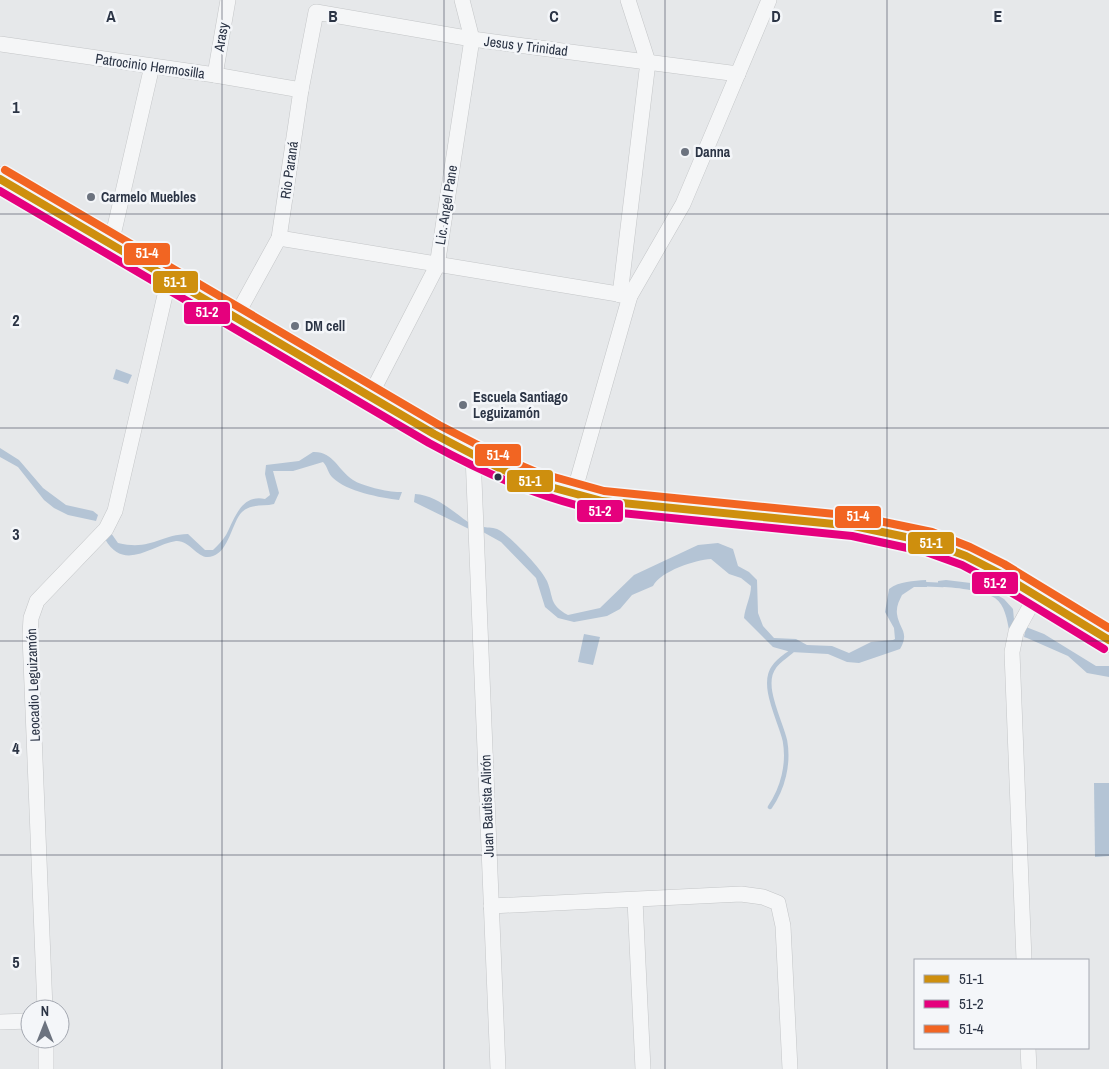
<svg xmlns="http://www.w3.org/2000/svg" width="1109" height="1069" font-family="'Archivo Narrow',sans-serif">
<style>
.water{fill:#b4c4d5}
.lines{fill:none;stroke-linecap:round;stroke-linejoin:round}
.stream{stroke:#b4c4d5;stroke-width:4.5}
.minor-casing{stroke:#c4c6c8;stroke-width:16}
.primary-casing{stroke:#c2c5c8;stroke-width:25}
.minor{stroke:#f5f6f7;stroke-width:15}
.primary{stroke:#f8f8f8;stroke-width:24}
.bus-1-casing{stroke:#f4f6f9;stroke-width:11}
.bus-2-casing{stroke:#f4f6f9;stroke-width:11}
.bus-3-casing{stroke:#f4f6f9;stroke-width:11}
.bus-1{stroke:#ce8f0e;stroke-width:8}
.bus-2{stroke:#e5007d;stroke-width:8}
.bus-3{stroke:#f26522;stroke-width:8}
.grid{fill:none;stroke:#2b3445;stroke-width:1;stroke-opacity:0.55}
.poi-dot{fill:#6c737f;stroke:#f4f6f9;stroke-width:2}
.bus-dot{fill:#2b3445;stroke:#f4f6f9;stroke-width:2}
.labels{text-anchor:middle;stroke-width:5;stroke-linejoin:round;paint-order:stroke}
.street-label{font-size:14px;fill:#2b3445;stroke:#f4f6f9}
.poi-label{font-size:14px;font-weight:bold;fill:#2b3445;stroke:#f4f6f9;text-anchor:start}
.grid-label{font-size:16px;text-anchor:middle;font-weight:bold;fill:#2b3445;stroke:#f4f6f9;stroke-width:5;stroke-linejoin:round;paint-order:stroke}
.line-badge{stroke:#f4f6f9;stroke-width:2}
.badge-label{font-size:14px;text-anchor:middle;font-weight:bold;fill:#fff}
</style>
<rect width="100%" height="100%" fill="#e6e8ea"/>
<g class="water">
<polygon points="0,191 157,285 156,287 0,194"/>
<polygon points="177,297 450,456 449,459 176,298"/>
<polygon points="116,369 132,375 128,384 113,379"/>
<polygon points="0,448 19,460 43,488 66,505 93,511 98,515 96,521 68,515 54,508 44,500 18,467 0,457"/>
<path d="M 313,452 C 333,451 338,470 353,480 C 362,486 391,493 402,492 L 399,500 C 381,498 346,491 333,478 C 328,474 328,467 323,462 L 293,471 L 273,471 L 279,493 L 274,504 C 263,507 251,503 242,512 C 232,522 229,551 213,556 C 198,562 191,540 176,541 C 153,544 124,573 105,539 L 111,533 L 118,543 C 151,551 158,535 188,534 L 205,550 L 213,550 C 218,545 222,541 226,535 C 235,518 241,494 265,499 L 270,495 L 265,474 L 266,465 L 299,461 Z"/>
<path d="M 415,494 C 436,495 452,511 468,522 L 469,529 L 414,502 Z"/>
<path d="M 484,527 C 488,528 494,527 499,530 C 510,536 542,569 547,581 C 554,598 549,605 568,615 L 600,608 L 634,575 L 698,545 L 718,543 L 733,549 L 738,566 L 749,572 L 757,580 L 758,613 L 763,626 L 774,638 L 796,639 L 807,645 L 832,646 L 849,653 L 871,642 L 893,640 L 895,639 L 894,628 L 885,612 L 889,589 C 900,581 913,581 926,580 L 927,587 L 914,587 L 902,595 C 899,601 896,607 897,614 C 899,629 910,632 900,649 L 859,663 L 847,662 L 828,654 L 791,652 L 773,647 L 744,618 C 745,607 751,597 751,586 L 741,578 L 729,574 L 711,559 C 695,560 661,571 653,586 L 632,595 L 620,609 L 607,616 L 574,622 L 558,618 L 545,607 L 536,578 L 501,542 L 483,532 Z"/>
<path d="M 946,580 L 979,584 L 1004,599 L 1013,609 L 1014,620 L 1009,630 C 1007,620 1005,605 995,598 C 981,590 954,587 938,587 L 938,581 Z"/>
<polygon points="1026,627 1044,634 1096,666 1109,666 1109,677 1087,673 1068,656 1027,638 1024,637"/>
<polygon points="584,634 600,637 593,665 578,662"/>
<polygon points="1094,783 1109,783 1109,856 1095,857"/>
</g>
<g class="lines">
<g class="stream">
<polyline points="921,584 943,585"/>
<path d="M 770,807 C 783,788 789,764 785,741 C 781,722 760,685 774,667 C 778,660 788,655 794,649"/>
</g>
<defs>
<g id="minor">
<polyline points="0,44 215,75 301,90"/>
<polyline points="215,75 228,0"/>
<polyline points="279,238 630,296"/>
<polyline points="111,244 152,66"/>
<polyline points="620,295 648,62 628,0"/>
<polyline points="235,318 279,238 301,90 316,12 472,39 738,74"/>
<polyline points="370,396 437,266 472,39 462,0"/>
<polyline points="473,455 498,1069"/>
<polyline points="573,496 630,296 683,204 769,0"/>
<polyline points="635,900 643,1069"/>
<polyline points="491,906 741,894 763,897 778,903 783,926 790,1069"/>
<polyline points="1024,960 1012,652 1016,632 1037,594"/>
<polyline points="45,1009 30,635 31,618 37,601 106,529 115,511 169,278"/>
<polyline points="0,1022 30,1021"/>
<polyline points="46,1039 46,1069"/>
<polyline points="1028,1048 1029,1069"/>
</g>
<path id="primary" d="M 0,179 C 114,245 226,313 339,379 C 423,427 506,484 602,501 L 854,526 L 929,542 L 966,556 L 999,573 L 1109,640"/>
</defs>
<use href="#minor" class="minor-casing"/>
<use href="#primary" class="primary-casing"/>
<use href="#minor" class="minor"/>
<use href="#primary" class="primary"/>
<defs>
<polyline id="bus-1" points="0,179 434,434 499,468 532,482 602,501 854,526 929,542 966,556 999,573 1109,640"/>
<path id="bus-2" d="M 0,191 L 429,443 C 484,473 539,498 601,511 L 852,536 L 926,552 L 962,565 L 994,582 L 1104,649"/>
<polyline id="bus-3" points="5,170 439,425 503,458 536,472 604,491 855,516 932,532 970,547 1004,564 1109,628"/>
</defs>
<use href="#bus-1" class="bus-1-casing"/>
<use href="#bus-2" class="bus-2-casing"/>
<use href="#bus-3" class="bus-3-casing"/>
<use href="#bus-1" class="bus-1"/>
<use href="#bus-2" class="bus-2"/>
<use href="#bus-3" class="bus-3"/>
</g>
<path class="grid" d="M 222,0 L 222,1069M 444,0 L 444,1069M 665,0 L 665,1069M 887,0 L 887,1069M 0,214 L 1109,214M 0,428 L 1109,428M 0,641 L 1109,641M 0,855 L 1109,855"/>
<g class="poi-dot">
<circle cx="685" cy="152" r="5"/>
<circle cx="91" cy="197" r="5"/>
<circle cx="295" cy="326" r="5"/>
<circle cx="463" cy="405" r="5"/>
</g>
<circle class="bus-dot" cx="498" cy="477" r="4.5"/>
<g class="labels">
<g class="street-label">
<text transform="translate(221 37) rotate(-80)" y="5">Arasy</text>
<text transform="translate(526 46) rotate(7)" y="5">Jesus y Trinidad</text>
<text transform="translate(150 66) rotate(8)" y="5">Patrocinio Hermosilla</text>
<text transform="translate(289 170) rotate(-82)" y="5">Rio Paraná</text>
<text transform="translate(446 205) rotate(-81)" y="5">Lic. Angel Pane</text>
<text transform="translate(33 685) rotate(-92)" y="5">Leocadio Leguizamón</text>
<text transform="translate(487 806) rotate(-92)" y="5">Juan Bautista Alirón</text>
</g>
<g class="poi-label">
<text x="695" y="157">Danna</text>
<text x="101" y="202">Carmelo Muebles</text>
<text x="305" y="331">DM cell</text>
<text x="473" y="402">Escuela Santiago<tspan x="473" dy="16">Leguizamón</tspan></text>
</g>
</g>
<g class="grid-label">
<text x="111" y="22">A</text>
<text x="333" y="22">B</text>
<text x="554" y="22">C</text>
<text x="776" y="22">D</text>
<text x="998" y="22">E</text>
<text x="16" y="113">1</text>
<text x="16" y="326">2</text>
<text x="16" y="540">3</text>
<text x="16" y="754">4</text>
<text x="16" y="968">5</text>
</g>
<g class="line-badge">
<rect x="123" y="242" width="48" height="24" rx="5" fill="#f26522"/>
<rect x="152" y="270" width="47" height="24" rx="5" fill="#ce8f0e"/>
<rect x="183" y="301" width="48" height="24" rx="5" fill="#e5007d"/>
<rect x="474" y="443" width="48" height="24" rx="5" fill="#f26522"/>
<rect x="506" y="469" width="48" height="24" rx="5" fill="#ce8f0e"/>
<rect x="576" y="499" width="48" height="24" rx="5" fill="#e5007d"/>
<rect x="834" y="505" width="48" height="24" rx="5" fill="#f26522"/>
<rect x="907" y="531" width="48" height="24" rx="5" fill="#ce8f0e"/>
<rect x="971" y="571" width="48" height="24" rx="5" fill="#e5007d"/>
</g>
<g class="badge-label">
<text x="147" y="258">51-4</text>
<text x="175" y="287">51-1</text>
<text x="207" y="317">51-2</text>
<text x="498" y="460">51-4</text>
<text x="530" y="486">51-1</text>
<text x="600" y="516">51-2</text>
<text x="858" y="521">51-4</text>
<text x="931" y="548">51-1</text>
<text x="995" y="588">51-2</text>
</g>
<rect x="914" y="959" width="175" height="90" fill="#f4f6f9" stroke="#a4a8b1"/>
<rect x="924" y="975" width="25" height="8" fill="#ce8f0e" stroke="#a4a8b1"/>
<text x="959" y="984" font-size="15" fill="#2b3445">51-1</text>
<rect x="924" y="1000" width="25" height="8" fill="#e5007d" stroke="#a4a8b1"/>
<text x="959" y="1009" font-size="15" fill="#2b3445">51-2</text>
<rect x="924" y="1025" width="25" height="8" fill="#f26522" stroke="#a4a8b1"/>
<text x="959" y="1034" font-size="15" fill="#2b3445">51-4</text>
<g transform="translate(45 1024)"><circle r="24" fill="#f4f6f9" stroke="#a4a8b1"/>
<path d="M0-4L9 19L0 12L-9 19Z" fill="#6c737f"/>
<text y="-8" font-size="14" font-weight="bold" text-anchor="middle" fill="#2b3445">N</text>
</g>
</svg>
